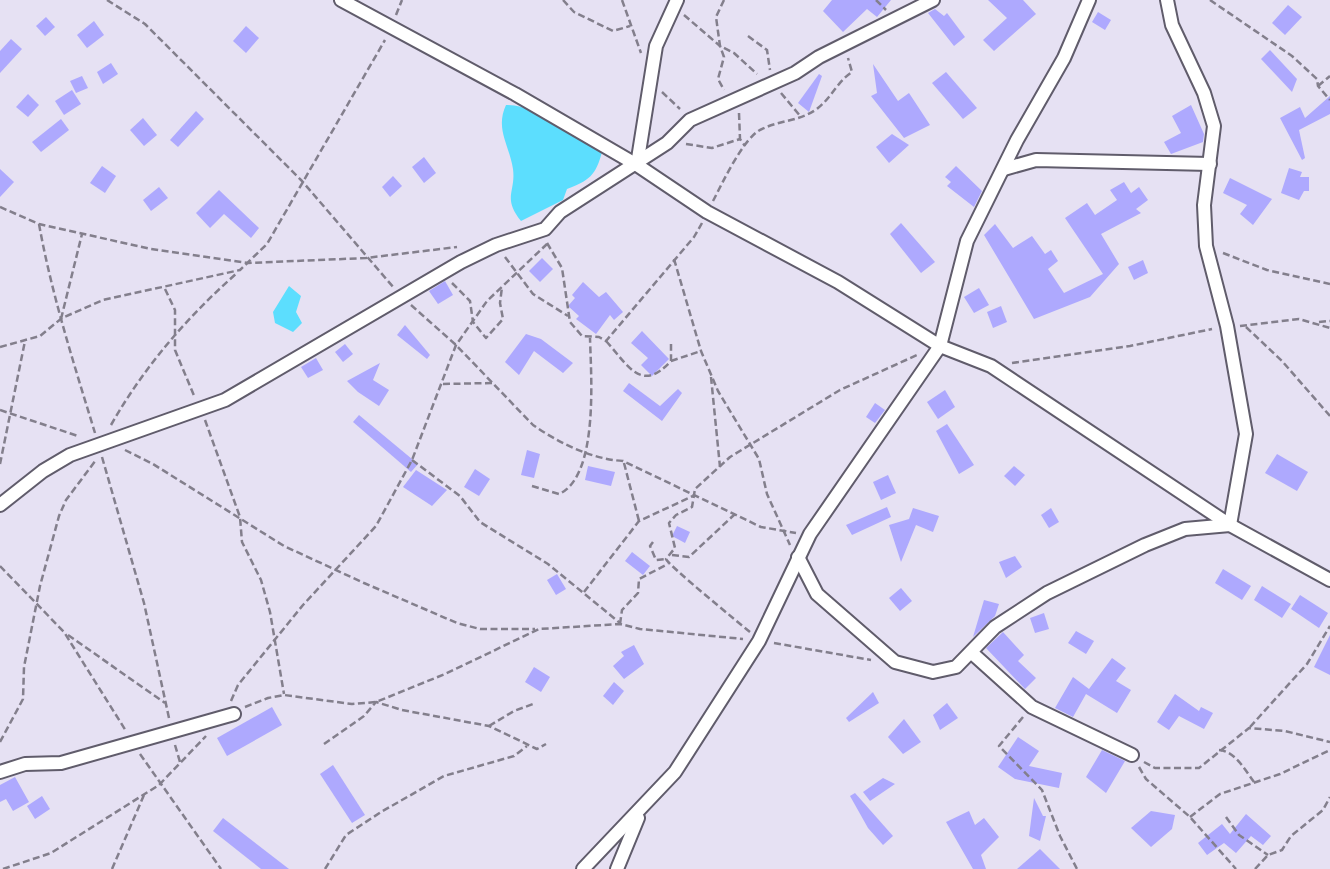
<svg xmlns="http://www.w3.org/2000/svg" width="1330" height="869" font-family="'Fira Sans',sans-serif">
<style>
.water{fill:#5cdefe}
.building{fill:#aea9fe}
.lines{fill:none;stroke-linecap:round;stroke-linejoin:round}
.minor-casing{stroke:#605c6b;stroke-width:16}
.path{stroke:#837f8c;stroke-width:2.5;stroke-dasharray:7 3.5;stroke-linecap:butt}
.minor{stroke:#fff;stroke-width:12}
</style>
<rect width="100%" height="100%" fill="#e6e1f3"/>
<g class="water">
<path d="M 506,105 C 541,105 572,138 602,152 C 596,175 589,181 567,189 L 563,200 L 521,221 C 502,197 516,192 513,169 C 509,144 495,129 506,105 Z"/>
<polygon points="289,286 301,296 296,312 302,323 293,332 275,323 273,312"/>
</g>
<g class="building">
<polygon points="832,0 891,0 877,17 867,9 843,32 823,11"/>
<polygon points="988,0 1023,0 1036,14 994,51 983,40 1007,18"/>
<polygon points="1288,5 1302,17 1285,35 1272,23"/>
<polygon points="935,9 944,16 947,13 965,37 954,46 928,13"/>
<polygon points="1098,12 1111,20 1105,30 1092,22"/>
<polygon points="46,17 55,27 45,36 36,26"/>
<polygon points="94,21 104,35 87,48 77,35"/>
<polygon points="246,26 259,38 246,53 233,41"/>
<polygon points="11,39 22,49 0,73 0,51"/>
<polygon points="1270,50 1297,79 1292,92 1261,59"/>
<polygon points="111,63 118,74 103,84 97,72"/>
<polygon points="873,64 898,101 909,93 930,125 904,138 871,96 877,93"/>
<polygon points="946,72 977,108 963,119 932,83"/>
<polygon points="819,74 822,76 809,112 798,103"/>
<polygon points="82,76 88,88 76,93 70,81"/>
<polygon points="72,90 81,104 64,115 55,101"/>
<polygon points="28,94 39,105 28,117 16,107"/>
<polygon points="1330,96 1330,114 1299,130 1305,158 1302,160 1280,118 1300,107 1305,118"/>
<polygon points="1191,105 1204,134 1203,142 1171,154 1164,142 1181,133 1172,116"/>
<polygon points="196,111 204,119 178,147 170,140"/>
<polygon points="143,118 157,135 144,146 130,130"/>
<polygon points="61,119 69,130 41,152 32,142"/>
<polygon points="892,134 909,145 889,163 876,147"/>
<polygon points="424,157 436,173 424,183 412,167"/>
<polygon points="102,166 116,176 105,193 90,183"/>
<polygon points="956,166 982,191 974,207 947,186 951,182 945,177"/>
<polygon points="1289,168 1302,172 1300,177 1309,177 1309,191 1304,191 1299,200 1281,193"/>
<polygon points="0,169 14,182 0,197"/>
<polygon points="393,176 402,186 390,197 382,187"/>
<polygon points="1230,178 1272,199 1253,225 1240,214 1247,205 1223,193"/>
<polygon points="1124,182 1131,193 1139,187 1148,200 1136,209 1141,213 1101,234 1119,264 1090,297 1034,319 984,235 995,224 1013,248 1032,236 1045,254 1051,250 1058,261 1048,269 1064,293 1103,274 1065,218 1087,203 1095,215 1117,200 1110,190"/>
<polygon points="159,187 168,198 151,211 143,200"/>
<polygon points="219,190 259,228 251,238 224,214 210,228 196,213"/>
<polygon points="901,223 935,262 921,273 890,234"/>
<polygon points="542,258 553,269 540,282 529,271"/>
<polygon points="1143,260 1148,273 1134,280 1128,267"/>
<polygon points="445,281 453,295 438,304 429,291"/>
<polygon points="583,282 599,297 606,292 623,312 614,320 610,315 596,334 576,319 579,316 568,306 575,298 572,295"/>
<polygon points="979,288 989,305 974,313 964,297"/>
<polygon points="1001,306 1007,322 993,328 987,312"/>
<polygon points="405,325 430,355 427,359 397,335"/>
<polygon points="642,331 669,359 652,376 641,365 648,358 631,343"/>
<polygon points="526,334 541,339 573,363 563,373 534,351 519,375 505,362"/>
<polygon points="345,344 353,354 343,362 335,352"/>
<polygon points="316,358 323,370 308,378 301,367"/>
<polygon points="380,363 373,380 389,390 379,406 358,392 347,381"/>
<polygon points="629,383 660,406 678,389 682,393 662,421 623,391"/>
<polygon points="945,390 955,407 938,419 927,402"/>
<polygon points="875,403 885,410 875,423 866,417"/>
<polygon points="359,415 418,464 411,472 353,422"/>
<polygon points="947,424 974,465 959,474 936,431"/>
<polygon points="527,450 540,454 534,478 521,475"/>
<polygon points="1277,454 1308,472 1297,491 1265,473"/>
<polygon points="588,466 615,472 611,486 585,480"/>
<polygon points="1014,466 1025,475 1015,486 1004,476"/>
<polygon points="475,469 490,479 479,496 464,487"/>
<polygon points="416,470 447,490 432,506 403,487"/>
<polygon points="888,475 896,493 881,500 873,482"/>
<polygon points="887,507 891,517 852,535 846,525"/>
<polygon points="913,508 939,516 933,532 916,525 901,562 889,525 909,519"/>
<polygon points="1051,508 1059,522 1049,528 1041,515"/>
<polygon points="677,526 690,532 685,543 672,536"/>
<polygon points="632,552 650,566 643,575 625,561"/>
<polygon points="1015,556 1022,567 1006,578 999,562"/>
<polygon points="1223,569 1251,586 1242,600 1215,583"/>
<polygon points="557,574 566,589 556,595 547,580"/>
<polygon points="1262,586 1291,604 1282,618 1254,600"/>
<polygon points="901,588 912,601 900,611 889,598"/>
<polygon points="1300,595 1328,613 1319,628 1291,609"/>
<polygon points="984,600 999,604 995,616 973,637"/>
<polygon points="1044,613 1049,629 1035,633 1030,618"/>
<polygon points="1076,631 1094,641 1086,654 1068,643"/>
<polygon points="1003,632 1024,655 1018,661 1036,678 1025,689 986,648"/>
<polygon points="1330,635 1330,675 1314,667"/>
<polygon points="634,645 644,664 624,679 613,666 624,656 621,652"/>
<polygon points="1112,658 1126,668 1116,681 1131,690 1117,713 1086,694 1073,717 1055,708 1073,677 1089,689"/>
<polygon points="534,667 550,677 541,692 525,682"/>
<polygon points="614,682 624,691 613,705 603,696"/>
<polygon points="873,692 879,703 849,722 846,718"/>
<polygon points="1175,694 1199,711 1201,707 1213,713 1204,729 1179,716 1169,730 1157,722"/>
<polygon points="947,703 958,718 940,730 933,715"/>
<polygon points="272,707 282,725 227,756 217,738"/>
<polygon points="904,719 921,742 903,754 888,737"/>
<polygon points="1018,737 1039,751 1029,766 1062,773 1059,788 1015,779 998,767"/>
<polygon points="1102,750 1125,761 1106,793 1086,777"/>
<polygon points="333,765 365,815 352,823 320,774"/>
<polygon points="15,777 29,802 13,811 6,799 0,802 0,785"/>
<polygon points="883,778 895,784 870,801 863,792"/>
<polygon points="855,793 893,836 883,845 868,828 850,796"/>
<polygon points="42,796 50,809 35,819 27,806"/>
<polygon points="1034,798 1043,816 1046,816 1040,841 1029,836"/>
<polygon points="969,811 975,825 984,818 999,837 981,855 986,869 973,869 946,822"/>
<polygon points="1151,811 1175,815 1172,829 1151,847 1131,828"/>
<polygon points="1246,814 1271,836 1263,845 1251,836 1236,853 1224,843 1207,855 1198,843 1222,824 1230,834"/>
<polygon points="223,818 289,869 261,869 213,831"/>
<polygon points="1040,849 1060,869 1017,869"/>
</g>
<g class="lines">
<defs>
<g id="minor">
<polyline points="341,0 515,94 637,165 707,212 838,282 940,346 991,366 1230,525 1330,580"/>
<polyline points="637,165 656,46 677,0"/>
<polyline points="1004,169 1036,160 1210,164"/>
<polyline points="0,505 43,471 70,455 225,400 461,262 496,245 545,229 560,212 667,143 690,120 795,73 819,57 933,0"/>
<polyline points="798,557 817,594 895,662 933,672 956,667 995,627 1047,593 1145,545 1185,529 1230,525 1246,434 1227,326 1206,246 1204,205 1214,126 1204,93 1172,25 1167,0"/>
<polyline points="972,653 1032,707 1132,755"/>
<polyline points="0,772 25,764 61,763 234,714"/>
<polyline points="583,869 675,772 759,641 810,534 940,346 967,241 1017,140 1064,58 1089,0"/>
<polyline points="617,869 638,818"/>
</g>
</defs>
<use href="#minor" class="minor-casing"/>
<g class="path">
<polyline points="107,0 145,24 302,181 394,288"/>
<polyline points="563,0 574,12 613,31 630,26"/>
<polyline points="622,0 641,53"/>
<polyline points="724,0 716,17 720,46 734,53 757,74"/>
<polyline points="876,0 886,10"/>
<polyline points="1210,0 1292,56 1317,79 1318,86 1330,100"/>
<polyline points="396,15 402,0"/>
<polyline points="684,15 720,46 724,57 718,79 724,90"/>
<polyline points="748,36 767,50 770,70"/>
<polyline points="1318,86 1330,76"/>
<polyline points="662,92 680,109"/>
<polyline points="781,93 801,117"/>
<polyline points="739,113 740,139 745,146"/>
<polyline points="686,144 712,148 740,139"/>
<path d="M 713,201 C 722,184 744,136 762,129 C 780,120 802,121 818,108 C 832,97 837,82 852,72 L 848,58"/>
<polyline points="0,207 39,224 151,249 248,263 366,258 457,247"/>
<path d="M 39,224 C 52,296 74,364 95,433"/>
<polyline points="547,243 562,268 570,322 582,336 599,337 606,341 694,237 702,223"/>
<polyline points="1223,253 1267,270 1330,284"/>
<polyline points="505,257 533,294 568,316"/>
<polyline points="674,259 701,351 718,391 759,459 767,494 790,545"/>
<polyline points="452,283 470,301 473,322 486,338 503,319 500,303 502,287"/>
<polyline points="165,289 175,310 175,350 195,398"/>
<path d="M 411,305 L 456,345 L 533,425 C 559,443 591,459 623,461 L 761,527 L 796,533"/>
<polyline points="61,319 82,234"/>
<polyline points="1319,322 1330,321"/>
<polyline points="1240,326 1299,319 1330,328"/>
<polyline points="1246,327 1282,361 1330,416"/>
<path d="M 606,341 C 628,365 641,394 671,361 L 671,344"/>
<polyline points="0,347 40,336 62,318 103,300 240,270 267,244 385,40"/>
<polyline points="671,361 701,351"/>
<polyline points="1012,363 1130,346 1212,329"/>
<polyline points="711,377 720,467"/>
<polyline points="443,384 492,383"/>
<polyline points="0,410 78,436"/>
<polyline points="205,420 240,517 242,542 261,580 270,612 284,694"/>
<path d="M 111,425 C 144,367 187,317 237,273"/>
<polyline points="125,450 153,464 284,546 364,583 457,623 480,629 535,629"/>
<polyline points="102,457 144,603 169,718"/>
<polyline points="412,460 460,496 480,522 548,564 620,623"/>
<polyline points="624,463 639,521"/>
<polyline points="0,464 25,341"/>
<path d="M 532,486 L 559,494 C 599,476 591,376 590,338"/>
<polyline points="653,542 650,546 656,560 666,559"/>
<polyline points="672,555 689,557 735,514"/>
<polyline points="0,566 64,632 126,731"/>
<polyline points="584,592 639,521 693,496"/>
<polyline points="620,624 622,610 638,593 639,579 668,564"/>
<path d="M 750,632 C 739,623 668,565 666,559 L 675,548 L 669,523 L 676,515 L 692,507 L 695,489 L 730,457 L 840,390 L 917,355"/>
<polyline points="68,635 165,703"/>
<polyline points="774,643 871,660"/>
<polyline points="231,701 238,685 303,605 376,526 412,460 456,345 487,301 547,244"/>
<polyline points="245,707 268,698 284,695 352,704 376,702 445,674 539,629 620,624 640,629 743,639"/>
<polyline points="1023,717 999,746 1042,790 1060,836 1077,869"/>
<polyline points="489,726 514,711 533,704"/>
<polyline points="1250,727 1307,664 1330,626"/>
<polyline points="0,742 23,699 24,667 40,586 59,516 66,500 96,460"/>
<polyline points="324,744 364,716 376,702 402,710 489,726 537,749 546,744"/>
<polyline points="175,745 180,762"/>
<path d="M 1219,750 C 1235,751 1245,770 1254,782"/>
<polyline points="140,754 221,869"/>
<polyline points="1144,762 1155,768 1199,768 1249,728 1285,731 1330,742"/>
<polyline points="1139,767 1146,779 1190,817 1236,869"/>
<polyline points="1190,817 1220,794 1280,774 1330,750"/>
<polyline points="1226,817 1239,835 1268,855"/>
<polyline points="3,869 51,853 159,785 206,736"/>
<polyline points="112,869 144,795"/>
<polyline points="325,869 346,835 381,812 444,776 514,756 527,746"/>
<polyline points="1255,869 1268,855 1282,850 1291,836 1323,810 1330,797"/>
</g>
<use href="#minor" class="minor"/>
</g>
</svg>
